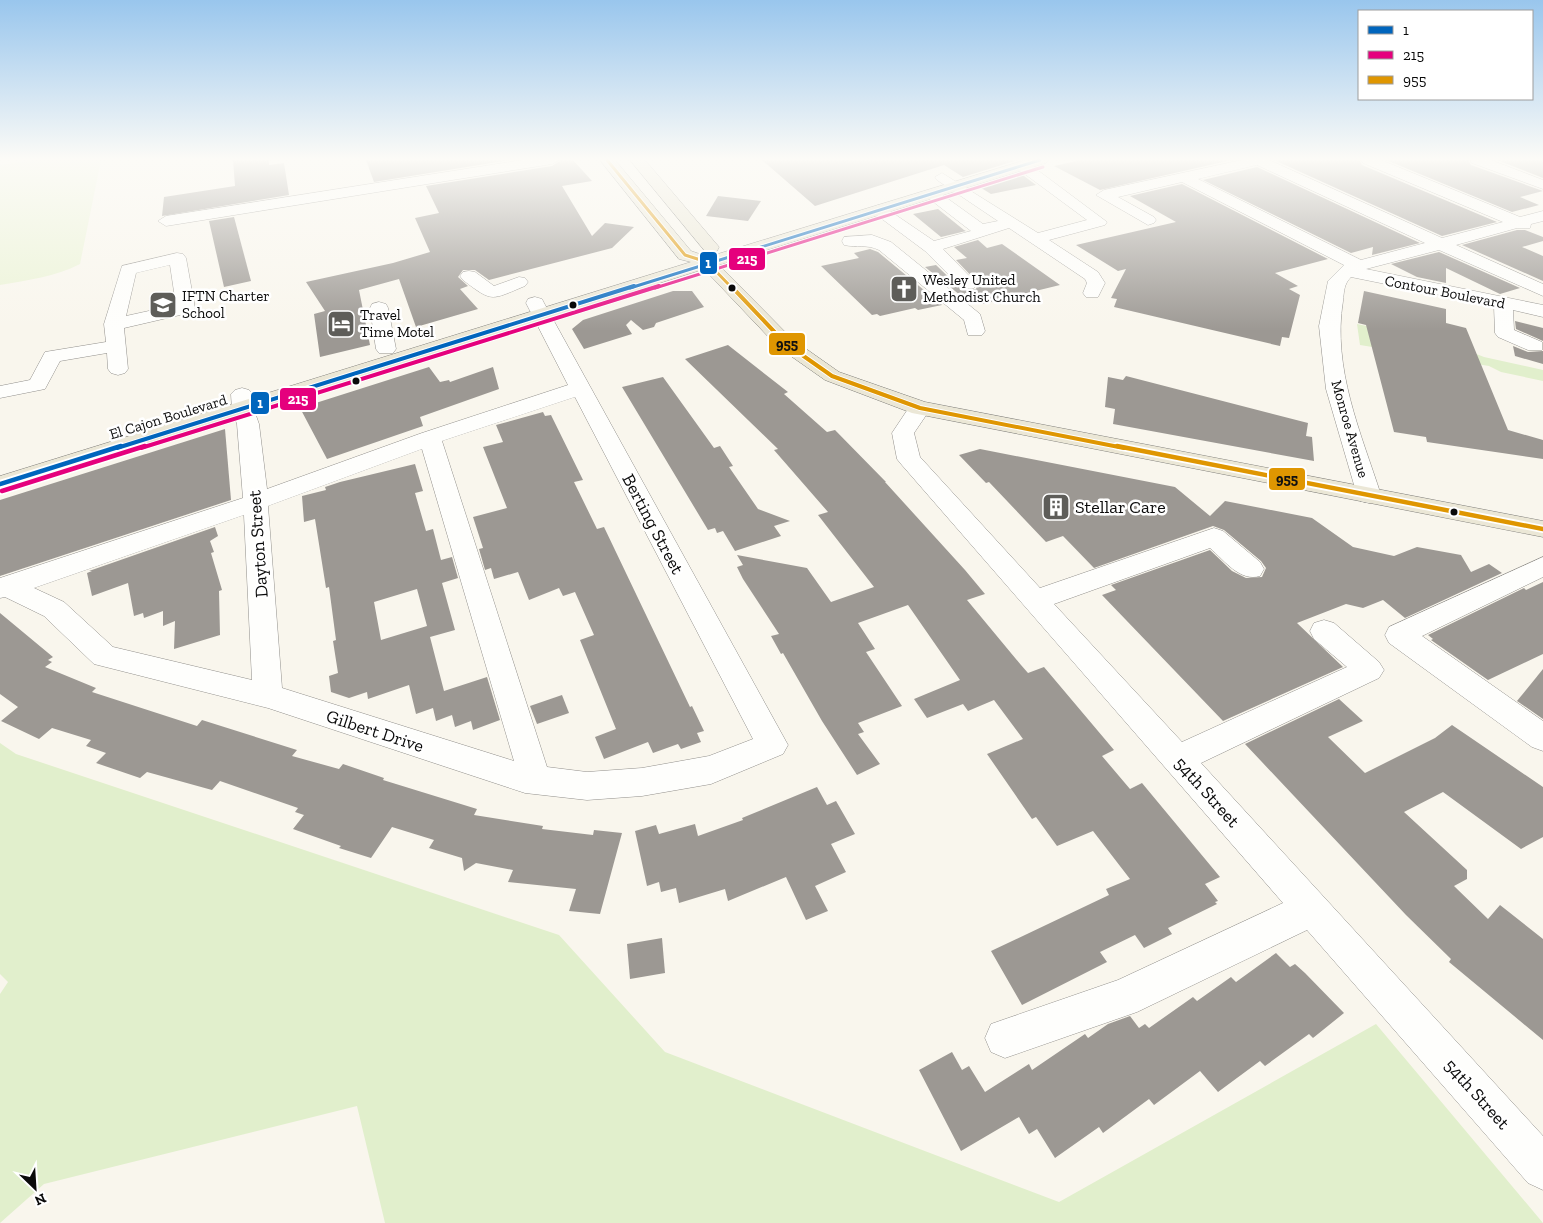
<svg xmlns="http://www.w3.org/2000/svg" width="1543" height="1223" font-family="'Zilla Slab',serif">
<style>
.green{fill:#e1efcc}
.pitch{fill:#ebf3d6}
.building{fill:#9c9893;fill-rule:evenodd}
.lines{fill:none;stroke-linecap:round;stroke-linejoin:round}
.minor-casing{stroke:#92908c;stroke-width:1}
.major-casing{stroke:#7f7e7a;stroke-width:1}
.minor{fill:#fefefc;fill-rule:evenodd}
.major{fill:#ebe7d6;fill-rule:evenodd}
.bus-1-far2-casing{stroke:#fff;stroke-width:5}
.bus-1-far1-casing{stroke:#fff;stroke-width:6}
.bus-1-casing{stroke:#fff;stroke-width:8}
.bus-2-far2-casing{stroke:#fff;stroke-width:5}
.bus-2-far1-casing{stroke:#fff;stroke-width:6}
.bus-2-casing{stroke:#fff;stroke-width:8}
.bus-3-far2-casing{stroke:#fff;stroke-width:5}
.bus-3-far1-casing{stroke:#fff;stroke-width:6}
.bus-3-casing{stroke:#fff;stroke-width:8}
.bus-1-far2{stroke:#0065bd;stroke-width:3}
.bus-1-far1{stroke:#0065bd;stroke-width:4}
.bus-1{stroke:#0065bd;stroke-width:4.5}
.bus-2-far2{stroke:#e5007d;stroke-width:3}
.bus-2-far1{stroke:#e5007d;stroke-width:4}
.bus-2{stroke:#e5007d;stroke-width:4.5}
.bus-3-far2{stroke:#df9601;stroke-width:3}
.bus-3-far1{stroke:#df9601;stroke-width:4}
.bus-3{stroke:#df9601;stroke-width:4.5}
.bus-dot{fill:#0a0a0a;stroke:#fff;stroke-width:2}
.labels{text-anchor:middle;stroke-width:5;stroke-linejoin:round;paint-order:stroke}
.far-poi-label{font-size:15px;fill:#0a0a0a;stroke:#fff;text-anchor:start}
.far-street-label{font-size:15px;fill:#0a0a0a;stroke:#fff}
.poi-label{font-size:18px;fill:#0a0a0a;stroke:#fff;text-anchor:start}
.street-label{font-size:18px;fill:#0a0a0a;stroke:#fff}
.line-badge{stroke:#fff;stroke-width:2}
.badge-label{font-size:14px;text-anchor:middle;font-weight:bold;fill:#fff}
.pale-badge-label{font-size:14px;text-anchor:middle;font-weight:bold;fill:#111}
</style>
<rect width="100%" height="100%" fill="#f9f6ed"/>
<g class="green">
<polygon points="1357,324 1451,344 1484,357 1543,370 1543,381 1501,372 1489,366 1360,345"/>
<polygon points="0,743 16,754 559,935 665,1052 1059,1202 1376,1024 1543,1223 385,1223 357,1106 44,1184 0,1223 0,994 8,982 0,974"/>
</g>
<path class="pitch" d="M 35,160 L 101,160 L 80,264 C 55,277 28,280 0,285 L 0,165 Z"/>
<g class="building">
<polygon points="233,160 269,160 269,165 284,163 289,195 162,216 164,197 235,186"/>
<polygon points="366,160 510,160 374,182"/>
<polygon points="561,160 573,160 592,181 562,186 592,236 605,223 634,227 612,248 489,280 475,270 463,270 458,277 468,286 460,289 478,309 416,327 399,279 359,290 370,345 320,357 314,314 325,311 306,282 393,263 430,252 415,218 439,213 426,186 552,166"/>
<polygon points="762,160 1018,160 963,177 944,165 815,206"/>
<polygon points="1081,160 1232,160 1100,190 1054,166"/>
<polygon points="1274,160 1359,160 1362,165 1497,222 1442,236"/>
<polygon points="1386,160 1468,160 1471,165 1543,191 1520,197 1539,205 1512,212"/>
<polygon points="1497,160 1543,160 1543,178"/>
<polygon points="1257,167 1420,243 1372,255 1373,247 1351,253 1203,180"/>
<polygon points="1020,173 1036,185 991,194 978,186"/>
<polygon points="1182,184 1328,259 1275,273 1298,286 1289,289 1300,295 1289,338 1282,337 1280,346 1114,307 1117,299 1111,298 1126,269 1118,271 1076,245 1176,222 1130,196"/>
<polygon points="718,196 761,201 748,221 706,216"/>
<polygon points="938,209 964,230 966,231 941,237 913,214"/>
<polygon points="234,217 251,281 224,287 209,221"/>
<polygon points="1517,230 1525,230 1543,237 1543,241 1522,247 1543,256 1543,281 1462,245"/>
<polygon points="978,240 987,248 1002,244 1060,285 983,304 974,297 965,299 925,267 936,265 961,289 976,289 978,283 956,260 967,258 954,247"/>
<polygon points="870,249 878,252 942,305 918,310 915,308 880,316 877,314 872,315 821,266 859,258 854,253"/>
<polygon points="1439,252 1520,288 1500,294 1446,268 1446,283 1417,277 1391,264"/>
<polygon points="673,291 692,291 704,307 656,323 654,327 643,330 631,320 626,325 632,334 584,349 572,329 583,320"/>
<polygon points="1364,291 1446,309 1446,323 1466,328 1508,430 1543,440 1543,459 1427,442 1426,437 1394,432 1366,325 1358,323"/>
<polygon points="1515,321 1543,328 1543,341 1516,329"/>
<polygon points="728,345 788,392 784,394 827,432 835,430 886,482 885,482 965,570 985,594 967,600 1021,665 1028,673 1044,667 1114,750 1102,756 1130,789 1142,783 1220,877 1205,884 1218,901 1215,902 1217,904 1168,928 1172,934 1144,948 1135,935 1100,952 1107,962 1022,1005 991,951 1109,895 1106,889 1130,879 1093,831 1057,846 1036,817 1032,819 987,754 1023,739 994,700 968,711 963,704 927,718 914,699 960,680 908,605 858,623 875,649 866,652 902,706 858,723 864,732 858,734 880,764 857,775 822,721 783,653 781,654 771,636 779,634 743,579 737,567 743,565 737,555 807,568 831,602 874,587 818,515 828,512 774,450 778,449 685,359"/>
<polygon points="1513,346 1528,352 1543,351 1543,364 1515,356"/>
<polygon points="429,367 440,382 449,380 450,382 493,367 499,389 420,417 423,426 327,459 300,408"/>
<polygon points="1126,376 1308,423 1306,436 1312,437 1314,461 1113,424 1115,409 1105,407 1108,377 1123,380"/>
<polygon points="663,377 714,448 720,446 733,466 729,467 758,509 790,521 774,526 781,536 735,551 723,531 717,533 715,528 708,530 622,387"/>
<polygon points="543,412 545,416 551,415 583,480 574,482 597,529 604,527 690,707 692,706 704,731 697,733 701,742 681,749 678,744 653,753 648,742 604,759 595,737 616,729 580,640 594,635 575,592 563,596 559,588 529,600 518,572 494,579 491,568 485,570 479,549 483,548 473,517 507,508 483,447 503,442 496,425"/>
<polygon points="225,429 231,500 0,576 0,500"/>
<polygon points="980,449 1175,487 1210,516 1225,501 1312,518 1353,547 1394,556 1417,547 1461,555 1471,572 1489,564 1502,573 1405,618 1383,600 1363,608 1346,604 1297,623 1343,667 1223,721 1102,595 1116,590 1111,585 1210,550 1232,571 1246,578 1262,577 1266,568 1261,561 1224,530 1213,526 1094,568 1063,536 1046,542 989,482 986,483 959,455"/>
<path d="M 415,464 L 423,491 L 415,493 L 426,531 L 433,529 L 441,560 L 452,557 L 458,578 L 442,583 L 455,630 L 430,637 L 444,691 L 487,677 L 500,720 L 473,730 L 471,721 L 455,727 L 452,715 L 436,721 L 433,708 L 416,714 L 409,685 L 368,699 L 367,692 L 349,698 L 331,692 L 329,676 L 338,673 L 333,641 L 336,640 L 329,587 L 326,588 L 315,519 L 304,522 L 302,496 L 326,490 L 325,487 L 340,482 ZM 417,589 L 427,626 L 381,640 L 374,602 Z"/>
<polygon points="215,527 218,536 210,541 214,552 211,553 222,590 219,591 220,635 174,649 175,621 163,626 163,611 144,618 143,613 134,616 128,583 92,596 87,573 92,571 89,571"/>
<polygon points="1543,582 1543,654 1488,680 1431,640 1433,639 1428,635 1524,588 1526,590"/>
<polygon points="0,613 53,657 48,660 52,662 45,667 96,688 92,692 197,726 202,720 297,750 292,756 339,769 343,764 384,778 383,780 477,809 474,815 543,826 542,829 593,835 594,830 622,833 600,914 569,911 576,889 508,882 513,870 476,863 464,871 462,858 429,848 434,840 392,827 371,858 339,848 341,846 293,829 304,815 295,812 298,808 220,781 212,790 147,772 140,778 96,763 106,753 86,746 91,740 52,728 39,739 1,721 18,707 0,694"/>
<polygon points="1543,669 1543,719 1517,701"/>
<polygon points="562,695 569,713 537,724 530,706"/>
<polygon points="1339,699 1363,721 1328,737 1365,773 1435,738 1452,725 1543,787 1543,837 1521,849 1443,792 1404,812 1467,870 1467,879 1454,886 1488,919 1500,905 1543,939 1543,1040 1449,962 1451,959 1406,915 1245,744"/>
<polygon points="817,787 827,805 836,801 855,834 831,844 846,872 815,886 828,911 806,920 786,877 728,901 725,889 679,903 676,888 661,892 659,882 647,886 635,831 656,825 659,834 695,824 698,836 743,820 742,818"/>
<polygon points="662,938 665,973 630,979 627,944"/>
<polygon points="1276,953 1290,967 1295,964 1305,973 1344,1013 1313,1038 1309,1034 1265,1066 1260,1061 1218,1092 1200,1071 1154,1105 1149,1099 1103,1133 1099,1127 1055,1158 1037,1129 1029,1134 1019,1117 961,1151 919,1070 952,1052 962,1070 969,1066 985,1092 1029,1064 1032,1070 1085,1034 1088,1038 1108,1024 1130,1016 1139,1028 1145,1024 1149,1028 1193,997 1197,1001 1231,977 1236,982"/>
</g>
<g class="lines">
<defs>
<g id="minor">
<polygon points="523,160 559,160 552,164 166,226 158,221 166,216"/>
<path d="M 1242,160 L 1269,160 L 1442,238 L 1503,222 L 1363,163 L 1361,160 L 1381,160 L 1520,217 L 1543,211 L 1543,221 L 1531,224 L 1530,228 L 1517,228 L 1456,245 L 1543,284 L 1543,296 L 1439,250 L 1366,269 L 1543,305 L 1543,317 L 1513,310 L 1514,330 L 1542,342 L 1542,350 L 1528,350 L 1498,337 L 1495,333 L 1494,306 L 1351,277 C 1344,284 1344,291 1343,301 C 1332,368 1361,433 1381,495 L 1378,501 L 1369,503 L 1360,501 L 1357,495 L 1326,389 L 1319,326 L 1328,281 L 1344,265 L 1182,182 L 1118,197 L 1154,217 L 1156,220 L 1154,223 L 1148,225 L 1096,195 L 1104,190 ZM 1257,165 L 1425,243 L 1361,260 L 1198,179 Z"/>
<polygon points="1470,160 1491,160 1543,180 1543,189 1472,163"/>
<polygon points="1023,162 1028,163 1107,222 1105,225 1049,240 1098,272 1105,283 1098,297 1086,297 1083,293 1087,283 1085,279 1009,228 943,249 977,284 974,288 962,288 925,251 870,210 878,205 884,207 934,241 971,231 927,197 924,194 927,191 937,191 983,224 998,221 937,180 935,177 942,173 1038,233 1087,220 1018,169 1016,166 1018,163"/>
<path d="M 872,235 L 891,242 L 980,314 L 985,331 L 982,335 L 968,335 L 964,320 L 879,250 C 867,244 857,248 844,245 L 842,241 L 844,237 Z"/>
<path d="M 177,253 L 183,254 L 186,258 L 195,308 L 193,312 L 124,328 L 128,369 L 125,373 L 118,375 L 111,373 L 108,369 L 107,353 L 60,361 L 45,389 L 0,398 L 0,386 L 30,380 L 45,352 L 106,342 L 104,324 L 122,266 ZM 170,265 L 176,305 L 126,316 L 136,273 Z"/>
<path d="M 469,271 L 475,272 L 494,286 L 519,277 L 525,278 L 528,282 L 525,286 C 491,300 493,303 463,280 L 460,276 L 463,272 Z"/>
<path d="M 535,297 L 542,299 L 544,303 L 783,736 L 788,745 L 783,754 L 711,784 L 642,796 L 587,800 L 525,793 L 268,708 L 94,664 L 44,616 L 5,597 L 0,598 L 0,578 L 243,498 L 237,424 L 232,410 L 231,394 L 235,390 L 242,388 L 249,390 L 253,394 L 254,410 L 259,424 L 267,489 L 422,433 L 568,385 L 526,303 L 528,299 ZM 575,397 L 753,739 L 709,756 L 642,768 L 587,772 L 547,767 L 442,441 ZM 422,449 L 514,761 L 282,688 L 268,506 ZM 244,515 L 252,680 L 113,647 L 64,602 L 34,588 Z"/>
<polygon points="379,302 386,304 388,308 396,349 393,353 379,353 376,349 370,308 372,304"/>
<path d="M 920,402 L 928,403 L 931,408 L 914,433 L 920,457 L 1040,588 L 1214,528 L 1223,531 L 1260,562 L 1264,569 L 1260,576 C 1240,582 1225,561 1210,548 L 1054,604 L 1182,742 L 1347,667 L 1314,639 L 1310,631 L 1314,623 L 1324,620 L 1334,623 L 1379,662 L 1384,670 L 1379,678 L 1201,763 L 1543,1136 L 1543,1190 L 1528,1183 L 1307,930 L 1137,1012 L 1005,1058 L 991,1052 L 985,1038 L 991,1024 L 1118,980 L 1283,903 L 901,464 L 897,459 L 892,433 L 912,403 Z"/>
<polygon points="1543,557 1543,577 1422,636 1543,721 1543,751 1532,747 1389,643 1385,635 1389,627"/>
</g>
<g id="major">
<polygon points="600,160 615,160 691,251 708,257 1025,160 1048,160 1046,163 719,265 792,339 839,372 925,402 1543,521 1543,537 912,413 825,380 778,347 704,269 0,492 0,476 691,262 679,259"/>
<polygon points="630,160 645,160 719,247 717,251 705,251"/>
</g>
</defs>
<use href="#minor" class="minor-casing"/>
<use href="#major" class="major-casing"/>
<use href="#minor" class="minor"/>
<use href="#major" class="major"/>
<defs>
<polyline id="bus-1-far2" points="630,288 1040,160"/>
<polyline id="bus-1-far1" points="117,448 634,286"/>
<polyline id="bus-1" points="0,484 121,446"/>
<polyline id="bus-2-far2" points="655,288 1043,167"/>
<polyline id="bus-2-far1" points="141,448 659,286"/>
<polyline id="bus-2" points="2,491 145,446"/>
<polyline id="bus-3-far2" points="607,160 685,255 707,262 732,288"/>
<polyline id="bus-3-far1" points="731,286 785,343 832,376 920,408 1124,448"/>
<polyline id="bus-3" points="1117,446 1543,529"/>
</defs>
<use href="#bus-1-far2" class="bus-1-far2-casing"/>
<use href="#bus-1-far1" class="bus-1-far1-casing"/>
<use href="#bus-1" class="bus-1-casing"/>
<use href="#bus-2-far2" class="bus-2-far2-casing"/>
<use href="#bus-2-far1" class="bus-2-far1-casing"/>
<use href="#bus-2" class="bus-2-casing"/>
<use href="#bus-3-far2" class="bus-3-far2-casing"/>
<use href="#bus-3-far1" class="bus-3-far1-casing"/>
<use href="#bus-3" class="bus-3-casing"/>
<use href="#bus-1-far2" class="bus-1-far2"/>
<use href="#bus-1-far1" class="bus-1-far1"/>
<use href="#bus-1" class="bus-1"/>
<use href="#bus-2-far2" class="bus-2-far2"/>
<use href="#bus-2-far1" class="bus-2-far1"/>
<use href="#bus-2" class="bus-2"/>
<use href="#bus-3-far2" class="bus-3-far2"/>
<use href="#bus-3-far1" class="bus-3-far1"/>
<use href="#bus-3" class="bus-3"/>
</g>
<linearGradient id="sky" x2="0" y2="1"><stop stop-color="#99c6ed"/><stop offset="0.48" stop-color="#fcfbf7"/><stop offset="1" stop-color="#fcfbf7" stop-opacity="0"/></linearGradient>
<rect width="1543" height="331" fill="url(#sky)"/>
<defs>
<symbol id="church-square" viewBox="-11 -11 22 22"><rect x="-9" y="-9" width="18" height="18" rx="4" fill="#5e5d59" stroke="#fff"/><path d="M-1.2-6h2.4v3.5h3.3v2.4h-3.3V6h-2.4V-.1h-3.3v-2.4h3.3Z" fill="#fff"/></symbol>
<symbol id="school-square" viewBox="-11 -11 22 22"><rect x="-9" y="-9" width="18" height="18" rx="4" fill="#5e5d59" stroke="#fff"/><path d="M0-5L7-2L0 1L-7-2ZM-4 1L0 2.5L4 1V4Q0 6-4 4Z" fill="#fff"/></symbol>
<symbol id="hotel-square" viewBox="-11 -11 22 22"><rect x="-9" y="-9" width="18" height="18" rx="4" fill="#5e5d59" stroke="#fff"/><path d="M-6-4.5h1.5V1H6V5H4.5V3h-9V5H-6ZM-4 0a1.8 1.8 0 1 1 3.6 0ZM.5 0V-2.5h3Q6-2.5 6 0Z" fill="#fff"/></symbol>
<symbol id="building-square" viewBox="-11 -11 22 22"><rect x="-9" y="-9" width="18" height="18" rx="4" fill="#5e5d59" stroke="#fff"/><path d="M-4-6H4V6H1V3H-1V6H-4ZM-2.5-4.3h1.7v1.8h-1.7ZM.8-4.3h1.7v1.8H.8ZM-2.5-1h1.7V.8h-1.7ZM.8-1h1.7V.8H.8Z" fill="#fff"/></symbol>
</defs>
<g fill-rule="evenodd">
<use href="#church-square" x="888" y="273" width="32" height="32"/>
<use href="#school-square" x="147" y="289" width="32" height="32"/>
<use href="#hotel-square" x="325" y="308" width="32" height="32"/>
<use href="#building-square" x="1040" y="491" width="32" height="32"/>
</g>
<g class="bus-dot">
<circle cx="732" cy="288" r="4.5"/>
<circle cx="573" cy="305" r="4.5"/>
<circle cx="356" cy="381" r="4.5"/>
<circle cx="1454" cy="512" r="4.5"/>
</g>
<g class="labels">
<g class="far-poi-label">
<text x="923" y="285">Wesley United<tspan x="923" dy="17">Methodist Church</tspan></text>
<text x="182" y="301">IFTN Charter<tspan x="182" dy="17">School</tspan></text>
<text x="360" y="320">Travel<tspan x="360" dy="17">Time Motel</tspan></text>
</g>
<g class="far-street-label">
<text transform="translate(1445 292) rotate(11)" y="5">Contour Boulevard</text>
<text transform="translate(168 417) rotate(-17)" y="5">El Cajon Boulevard</text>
<text transform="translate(1350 429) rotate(74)" y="5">Monroe Avenue</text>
</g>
<g class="poi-label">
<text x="1075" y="513">Stellar Care</text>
</g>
<g class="street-label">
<text transform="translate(653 524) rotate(62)" y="6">Berting Street</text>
<text transform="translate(258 544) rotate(-94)" y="6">Dayton Street</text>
<text transform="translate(375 731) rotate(18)" y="6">Gilbert Drive</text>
<text transform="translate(1207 792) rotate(48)" y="6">54th Street</text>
<text transform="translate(1477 1094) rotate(48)" y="6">54th Street</text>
</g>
</g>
<g class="line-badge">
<rect x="728" y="247" width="38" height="24" rx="5" fill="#e5007d"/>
<rect x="699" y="251" width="19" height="24" rx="5" fill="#0065bd"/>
<rect x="768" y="332" width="38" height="24" rx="5" fill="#df9601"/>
<rect x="279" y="387" width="38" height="24" rx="5" fill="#e5007d"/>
<rect x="250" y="391" width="20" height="24" rx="5" fill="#0065bd"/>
<rect x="1268" y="467" width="38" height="24" rx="5" fill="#df9601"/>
</g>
<g class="badge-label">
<text x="747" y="264">215</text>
<text x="708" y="268">1</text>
<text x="298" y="404">215</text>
<text x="260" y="408">1</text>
</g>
<g class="pale-badge-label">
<text x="787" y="349">955</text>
<text x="1287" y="484">955</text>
</g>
<rect x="1358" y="10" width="175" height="90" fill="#ffffff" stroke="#9d9d9d"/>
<rect x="1368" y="26" width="25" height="8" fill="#0065bd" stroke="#9d9d9d"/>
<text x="1403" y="35" font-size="15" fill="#0a0a0a">1</text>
<rect x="1368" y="51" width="25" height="8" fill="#e5007d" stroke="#9d9d9d"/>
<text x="1403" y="60" font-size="15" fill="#0a0a0a">215</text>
<rect x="1368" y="76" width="25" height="8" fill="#df9601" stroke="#9d9d9d"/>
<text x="1403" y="85" font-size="15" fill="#0a0a0a">955</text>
<g transform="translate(35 1188) rotate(155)" stroke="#ffffff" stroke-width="4" paint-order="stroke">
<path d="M0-4L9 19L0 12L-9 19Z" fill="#0a0a0a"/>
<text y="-8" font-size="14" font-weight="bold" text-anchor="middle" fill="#0a0a0a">N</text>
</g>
</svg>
